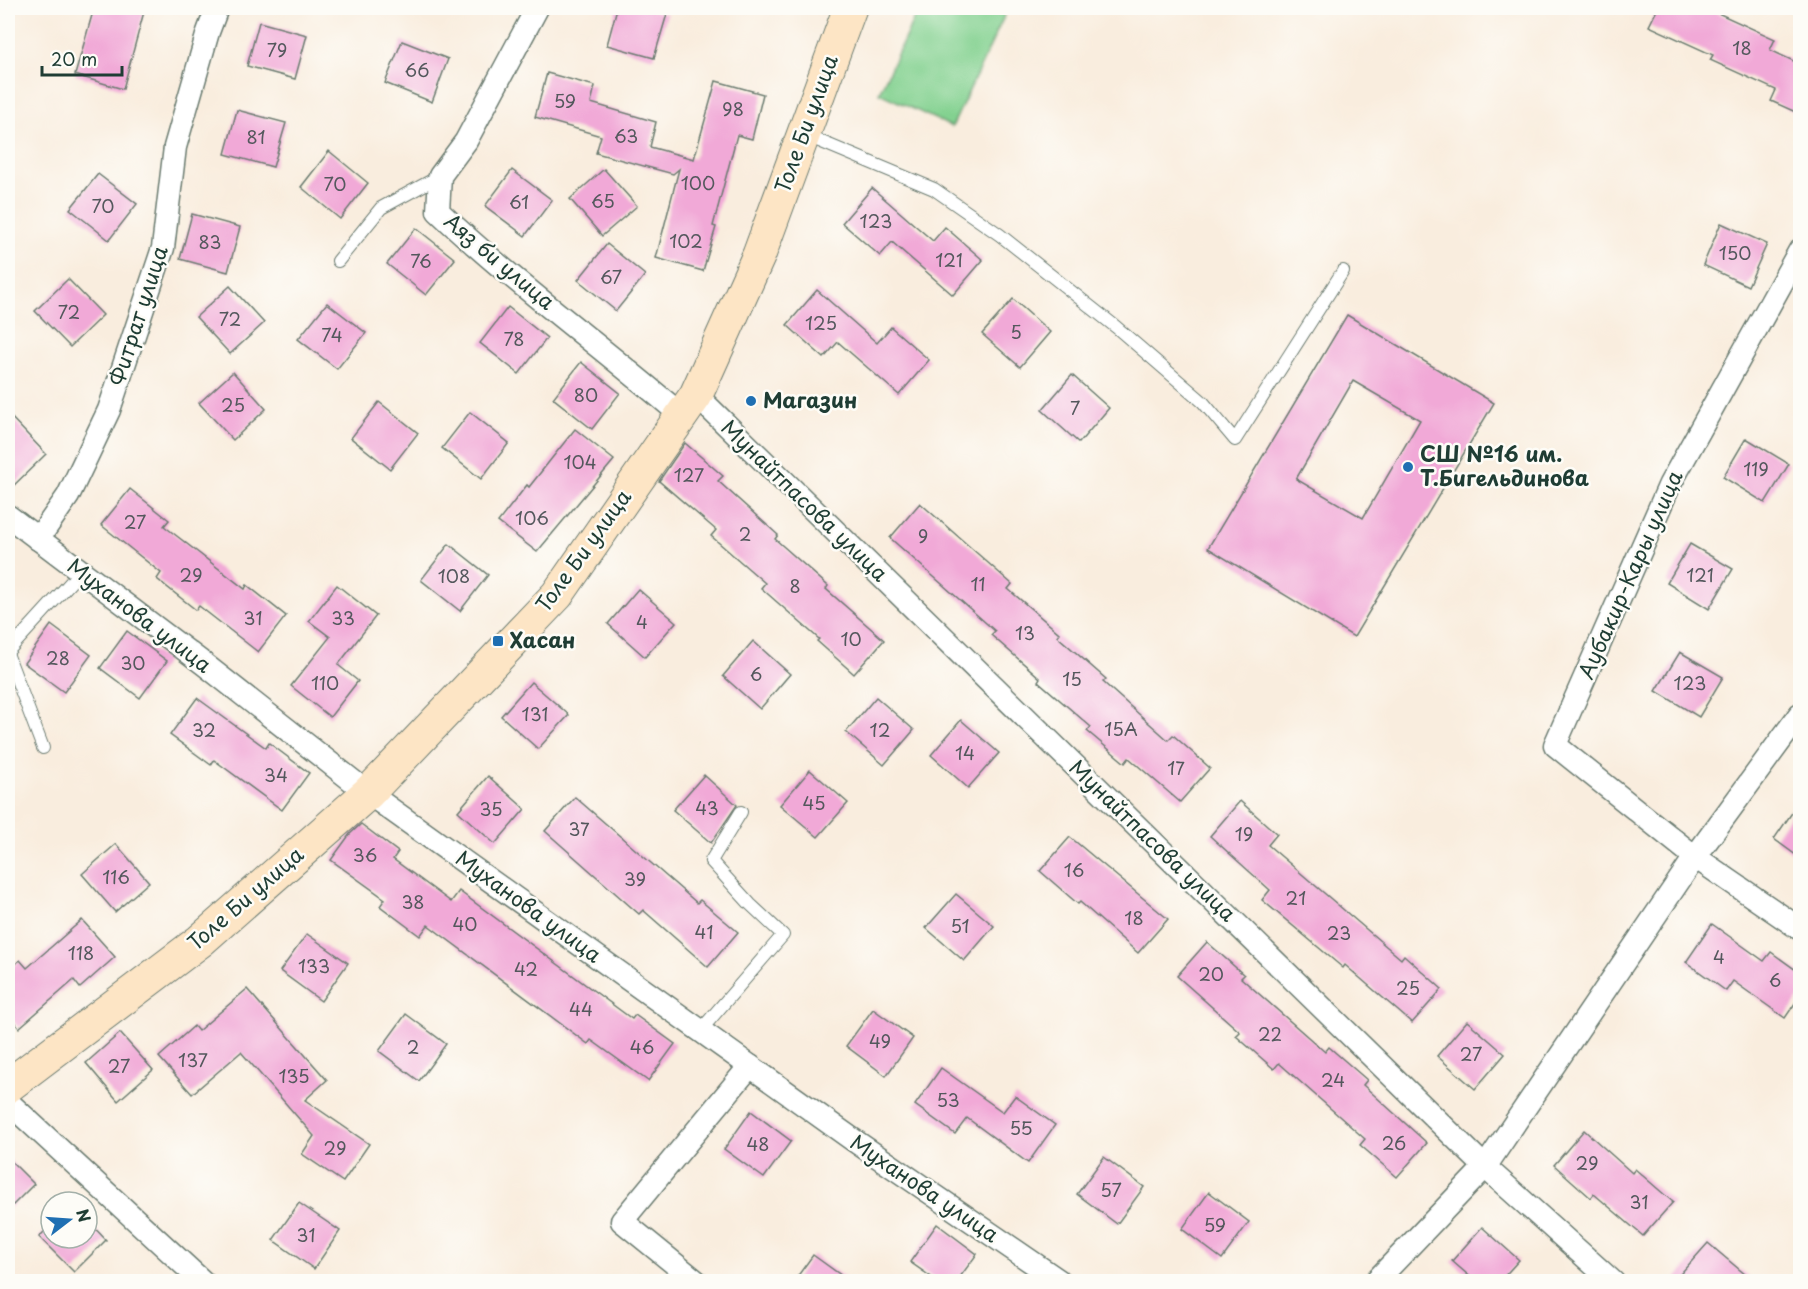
<svg xmlns="http://www.w3.org/2000/svg" width="1808" height="1289" font-family="'Playpen Sans',sans-serif">
<style>
.green{fill:#83d190;stroke:#518762;stroke-width:1.5}
.building{fill:#f1a9d7;fill-rule:evenodd}
.lines{fill:none;stroke-linecap:round;stroke-linejoin:round}
.lane-casing{stroke:#6b7b70;stroke-width:14}
.street-casing{stroke:#6b7b70;stroke-width:25}
.secondary-casing{stroke:#6b7b70;stroke-width:35}
.lane{stroke:#fff;stroke-width:12}
.street{stroke:#fff;stroke-width:22}
.secondary{stroke:#fde5c5;stroke-width:33}
.poi-dot{fill:#1f6fb2;stroke:#fdfcf7;stroke-width:2}
.labels{text-anchor:middle;stroke-width:5;stroke-linejoin:round;paint-order:stroke}
.number-label{font-size:18px;fill:#54585d}
.street-label{font-size:21px;fill:#1f3d34;stroke:#fdfcf7}
.poi-label{font-size:21px;font-weight:bold;fill:#1f3d34;stroke:#fdfcf7;text-anchor:start}
</style>
<rect width="100%" height="100%" fill="#fdfcf7"/>
<filter id="ink" filterUnits="userSpaceOnUse"><feTurbulence type="fractalNoise" baseFrequency=".0167" numOctaves="2"/><feDisplacementMap in="SourceGraphic" scale="12" xChannelSelector="R" yChannelSelector="G"/><feConvolveMatrix kernelMatrix="1 2 1 2 8 2 1 2 1" color-interpolation-filters="sRGB"/></filter>
<filter id="wash" filterUnits="userSpaceOnUse"><feTurbulence type="fractalNoise" baseFrequency=".008" numOctaves="4" result="noise"/><feDisplacementMap in="SourceGraphic" scale="24" xChannelSelector="R" yChannelSelector="G"/><feGaussianBlur stdDeviation="1.35" result="paint"/><feColorMatrix in="noise" values="0 0 0 0 0 0 0 0 0 0 0 0 0 0 0 0 0 1.4 0 .05"/><feComposite in="paint" operator="in"/></filter>
<g filter="url(#wash)">
<rect width="100%" height="100%" fill="#f9edde"/>
<polygon class="green" points="919,8 1008,8 952,127 879,93"/>
<g id="blocks">
<g class="building">
<polygon points="94,8 145,8 123,89 75,75"/>
<polygon points="617,8 644,8 667,14 654,58 607,45"/>
<polygon points="1658,8 1707,8 1775,39 1770,50 1800,64 1800,114 1771,101 1776,90 1710,60 1713,55 1649,26"/>
<polygon points="259,22 307,35 295,79 247,66"/>
<polygon points="402,41 448,59 432,102 385,83"/>
<polygon points="547,73 595,86 591,103 656,122 650,147 694,159 716,81 763,94 752,139 737,135 713,226 716,227 703,271 656,258 679,169 673,174 596,153 601,136 535,117"/>
<polygon points="237,110 286,123 273,167 225,154"/>
<polygon points="329,151 368,183 340,219 301,187"/>
<polygon points="604,169 637,206 602,236 570,199"/>
<polygon points="512,170 552,200 525,236 485,206"/>
<polygon points="98,174 137,204 109,240 70,209"/>
<polygon points="872,188 933,241 945,227 983,260 953,295 892,242 880,256 842,223"/>
<polygon points="192,214 240,227 228,272 180,259"/>
<polygon points="1721,223 1767,244 1748,286 1703,265"/>
<polygon points="416,228 455,259 426,295 387,264"/>
<polygon points="607,244 645,275 616,311 578,280"/>
<polygon points="68,279 103,315 70,347 35,311"/>
<polygon points="230,286 264,323 230,354 196,317"/>
<polygon points="817,290 877,343 891,327 929,360 899,395 838,342 824,358 787,325"/>
<polygon points="1013,299 1050,332 1020,367 982,334"/>
<polygon points="327,303 366,333 337,369 298,339"/>
<polygon points="508,307 547,338 519,374 480,343"/>
<path d="M 1347,315 L 1494,403 L 1354,637 L 1208,548 ZM 1353,381 L 1420,420 L 1363,518 L 1296,479 Z"/>
<polygon points="581,362 620,393 592,429 553,398"/>
<polygon points="233,372 266,409 233,440 199,403"/>
<polygon points="1072,375 1109,408 1079,443 1042,410"/>
<polygon points="379,402 418,433 390,469 351,438"/>
<polygon points="470,412 509,443 481,479 442,448"/>
<polygon points="8,414 46,454 8,491"/>
<polygon points="575,429 614,460 537,552 498,522 527,485 529,487"/>
<polygon points="1746,438 1789,464 1765,503 1723,477"/>
<polygon points="685,443 723,476 718,481 778,535 775,539 828,586 826,589 884,640 854,674 817,641 819,639 761,588 765,583 711,536 716,530 659,481"/>
<polygon points="130,489 169,520 164,526 245,589 247,585 286,616 258,652 199,606 196,610 157,579 161,573 101,525"/>
<polygon points="920,503 1012,584 1008,589 1059,633 1057,636 1106,679 1103,682 1168,740 1173,735 1210,768 1180,802 1129,758 1125,763 1087,731 1091,727 1038,681 1040,678 991,635 995,631 890,538"/>
<polygon points="449,544 488,575 460,611 421,580"/>
<polygon points="1690,544 1733,569 1709,609 1667,583"/>
<polygon points="337,585 376,616 338,665 358,681 330,717 291,686 330,637 309,621"/>
<polygon points="638,589 676,622 645,657 608,624"/>
<polygon points="51,625 91,655 64,692 24,663"/>
<polygon points="127,631 167,661 140,698 100,668"/>
<polygon points="753,641 790,674 760,709 723,676"/>
<polygon points="1680,652 1723,677 1699,717 1656,691"/>
<polygon points="531,682 569,715 538,749 501,716"/>
<polygon points="876,697 914,730 884,765 846,732"/>
<polygon points="197,698 266,748 269,743 309,773 282,810 214,760 211,765 170,735"/>
<polygon points="961,720 999,753 968,788 931,755"/>
<polygon points="810,770 848,803 818,837 780,805"/>
<polygon points="704,775 737,805 711,843 673,810"/>
<polygon points="488,776 525,809 495,844 458,811"/>
<polygon points="575,797 697,903 700,900 738,932 708,967 643,910 639,914 545,831"/>
<polygon points="1240,801 1277,834 1268,845 1401,959 1404,955 1442,989 1412,1023 1345,965 1343,968 1262,900 1270,890 1210,836"/>
<polygon points="1800,801 1800,858 1774,839"/>
<polygon points="361,824 398,852 393,859 451,902 459,891 632,1019 635,1015 675,1044 648,1081 591,1040 588,1044 428,925 420,936 380,906 385,899 331,860 350,834"/>
<polygon points="1070,837 1168,919 1138,953 1080,902 1078,904 1040,871"/>
<polygon points="116,844 149,882 115,912 82,874"/>
<polygon points="956,894 994,926 964,961 926,928"/>
<polygon points="82,920 115,957 80,988 74,980 19,1028 8,1015 8,971 20,960 27,968"/>
<polygon points="1712,924 1764,961 1771,952 1800,973 1800,996 1785,1018 1733,981 1726,991 1686,962"/>
<polygon points="307,934 348,963 321,1001 280,971"/>
<polygon points="1207,942 1244,975 1241,978 1325,1052 1329,1047 1367,1080 1363,1085 1427,1143 1397,1177 1360,1145 1365,1139 1279,1063 1274,1069 1236,1036 1240,1032 1177,976"/>
<polygon points="247,989 327,1080 305,1100 369,1144 343,1182 302,1154 314,1136 241,1052 192,1094 159,1057 194,1026 198,1031"/>
<polygon points="873,1009 913,1038 886,1076 846,1046"/>
<polygon points="406,1014 446,1044 419,1081 379,1051"/>
<polygon points="1467,1021 1505,1054 1475,1089 1437,1056"/>
<polygon points="120,1033 153,1070 118,1101 86,1063"/>
<polygon points="941,1068 1003,1112 1015,1096 1055,1125 1028,1163 967,1118 955,1134 915,1105"/>
<polygon points="751,1111 791,1141 764,1178 724,1149"/>
<polygon points="1584,1130 1632,1173 1635,1169 1673,1202 1643,1236 1594,1194 1591,1198 1554,1165"/>
<polygon points="1104,1157 1144,1187 1117,1224 1077,1194"/>
<polygon points="8,1158 34,1184 8,1210"/>
<polygon points="1209,1192 1249,1222 1222,1259 1182,1229"/>
<polygon points="299,1203 340,1231 314,1269 273,1240"/>
<polygon points="87,1220 106,1240 74,1272 39,1237 51,1225 51,1238 87,1238"/>
<polygon points="937,1224 977,1254 957,1281 937,1281 910,1262"/>
<polygon points="1482,1227 1519,1260 1500,1281 1475,1281 1452,1261"/>
<polygon points="1708,1243 1753,1281 1674,1281"/>
<polygon points="813,1255 849,1281 794,1281"/>
</g>
</g>
</g>
<g filter="url(#ink)">
<use href="#blocks" fill-opacity="0" stroke="#6b7b70" stroke-width="1.5"/>
<g class="lines">
<defs>
<g id="lane">
<polyline points="805,135 934,189 1000,235 1116,327 1203,402 1235,440 1343,271"/>
<polyline points="338,261 381,208 440,176"/>
<polyline points="8,651 81,571"/>
<polyline points="8,656 43,748"/>
<polyline points="700,1031 783,935 750,904 711,861 741,812"/>
</g>
<g id="street">
<path d="M 537,8 L 466,141 L 440,176 L 438,211 C 515,284 601,346 681,415"/>
<polyline points="1800,250 1670,484 1555,745 1695,857 1800,929"/>
<polyline points="696,395 1485,1167 1613,1282"/>
<polyline points="8,516 204,664 368,793 852,1139 1061,1282"/>
<polyline points="38,539 68,496 109,410 163,248 175,147 208,32 217,8"/>
<polyline points="8,1102 203,1282"/>
<polyline points="697,1282 622,1221 750,1066"/>
<polyline points="1375,1282 1485,1167 1695,857 1800,714"/>
</g>
<polyline id="secondary" points="8,1086 200,941 368,793 557,595 696,395 759,255 850,8"/>
</defs>
<use href="#lane" class="lane-casing"/>
<use href="#street" class="street-casing"/>
<use href="#secondary" class="secondary-casing"/>
<use href="#lane" class="lane"/>
<use href="#street" class="street"/>
<use href="#secondary" class="secondary"/>
</g>
</g>
<g class="poi-dot">
<circle cx="751" cy="401" r="6"/>
<circle cx="1408" cy="467" r="6"/>
<rect x="492" y="635" width="12" height="12" rx="3"/>
</g>
<g class="labels">
<g class="number-label">
<text x="1742" y="55">18</text>
<text x="277" y="57">79</text>
<text x="417" y="77">66</text>
<text x="565" y="108">59</text>
<text x="733" y="116">98</text>
<text x="626" y="143">63</text>
<text x="256" y="144">81</text>
<text x="698" y="190">100</text>
<text x="335" y="191">70</text>
<text x="603" y="208">65</text>
<text x="519" y="209">61</text>
<text x="103" y="213">70</text>
<text x="876" y="228">123</text>
<text x="686" y="248">102</text>
<text x="210" y="249">83</text>
<text x="1735" y="260">150</text>
<text x="949" y="267">121</text>
<text x="421" y="268">76</text>
<text x="611" y="284">67</text>
<text x="69" y="319">72</text>
<text x="230" y="326">72</text>
<text x="821" y="330">125</text>
<text x="1016" y="339">5</text>
<text x="332" y="342">74</text>
<text x="514" y="346">78</text>
<text x="586" y="402">80</text>
<text x="233" y="412">25</text>
<text x="1075" y="415">7</text>
<text x="580" y="469">104</text>
<text x="1756" y="476">119</text>
<text x="689" y="482">127</text>
<text x="532" y="525">106</text>
<text x="135" y="529">27</text>
<text x="745" y="541">2</text>
<text x="923" y="543">9</text>
<text x="191" y="582">29</text>
<text x="1700" y="582">121</text>
<text x="454" y="583">108</text>
<text x="978" y="591">11</text>
<text x="795" y="593">8</text>
<text x="253" y="625">31</text>
<text x="343" y="625">33</text>
<text x="642" y="629">4</text>
<text x="1025" y="640">13</text>
<text x="851" y="646">10</text>
<text x="58" y="665">28</text>
<text x="133" y="670">30</text>
<text x="756" y="681">6</text>
<text x="1072" y="686">15</text>
<text x="325" y="690">110</text>
<text x="1690" y="690">123</text>
<text x="535" y="721">131</text>
<text x="1121" y="736">15А</text>
<text x="204" y="737">32</text>
<text x="880" y="737">12</text>
<text x="965" y="760">14</text>
<text x="1176" y="775">17</text>
<text x="276" y="782">34</text>
<text x="814" y="810">45</text>
<text x="707" y="815">43</text>
<text x="491" y="816">35</text>
<text x="579" y="836">37</text>
<text x="1244" y="841">19</text>
<text x="365" y="862">36</text>
<text x="1074" y="877">16</text>
<text x="116" y="884">116</text>
<text x="635" y="886">39</text>
<text x="1296" y="905">21</text>
<text x="413" y="909">38</text>
<text x="1134" y="925">18</text>
<text x="465" y="931">40</text>
<text x="960" y="933">51</text>
<text x="704" y="939">41</text>
<text x="1339" y="940">23</text>
<text x="81" y="960">118</text>
<text x="1719" y="964">4</text>
<text x="314" y="973">133</text>
<text x="526" y="976">42</text>
<text x="1211" y="981">20</text>
<text x="1775" y="987">6</text>
<text x="1408" y="995">25</text>
<text x="581" y="1016">44</text>
<text x="1270" y="1041">22</text>
<text x="880" y="1048">49</text>
<text x="413" y="1054">2</text>
<text x="642" y="1054">46</text>
<text x="1471" y="1061">27</text>
<text x="193" y="1067">137</text>
<text x="119" y="1073">27</text>
<text x="294" y="1083">135</text>
<text x="1333" y="1087">24</text>
<text x="948" y="1107">53</text>
<text x="1021" y="1135">55</text>
<text x="1394" y="1150">26</text>
<text x="758" y="1151">48</text>
<text x="335" y="1155">29</text>
<text x="1587" y="1170">29</text>
<text x="1111" y="1197">57</text>
<text x="1639" y="1209">31</text>
<text x="1215" y="1232">59</text>
<text x="306" y="1242">31</text>
</g>
<g class="street-label">
<text transform="translate(807 124) rotate(-70)" y="7">Толе Би улица</text>
<text transform="translate(499 262) rotate(40)" y="7">Аяз би улица</text>
<text transform="translate(139 316) rotate(-72)" y="7">Фитрат улица</text>
<text transform="translate(804 501) rotate(44)" y="7">Мунайтпасова улица</text>
<text transform="translate(584 551) rotate(-54)" y="7">Толе Би улица</text>
<text transform="translate(1631 575) rotate(-66)" y="7">Аубакир-Кары улица</text>
<text transform="translate(139 616) rotate(37)" y="7">Муханова улица</text>
<text transform="translate(1152 841) rotate(44)" y="7">Мунайтпасова улица</text>
<text transform="translate(246 899) rotate(-41)" y="7">Толе Би улица</text>
<text transform="translate(528 907) rotate(36)" y="7">Муханова улица</text>
<text transform="translate(924 1189) rotate(34)" y="7">Муханова улица</text>
</g>
<g class="poi-label">
<text x="763" y="408">Магазин</text>
<text x="1420" y="462">СШ №16 им.<tspan x="1420" dy="24">Т.Бигельдинова</tspan></text>
<text x="510" y="648">Хасан</text>
</g>
</g>
<rect width="1808" height="1289" fill="none" stroke="#fdfcf7" stroke-width="30"/>
<g transform="translate(69 1220) rotate(73)"><circle r="28" fill="#fdfcf7" stroke="#a4b0a9" stroke-width="1.5"/>
<path d="M0-4.5L10 22L0 15L-10 22Z" fill="#1f6fb2"/>
<text y="-9" font-size="16" font-weight="bold" text-anchor="middle" fill="#1f3d34">N</text>
</g>
<path d="M42 66v9h80v-9" fill="none" stroke="#1f3d34" stroke-width="3"/>
<text x="51" y="66" font-size="18" fill="#1f3d34" stroke="#fdfcf7" stroke-width="4.5" paint-order="stroke">20 m</text>
</svg>
